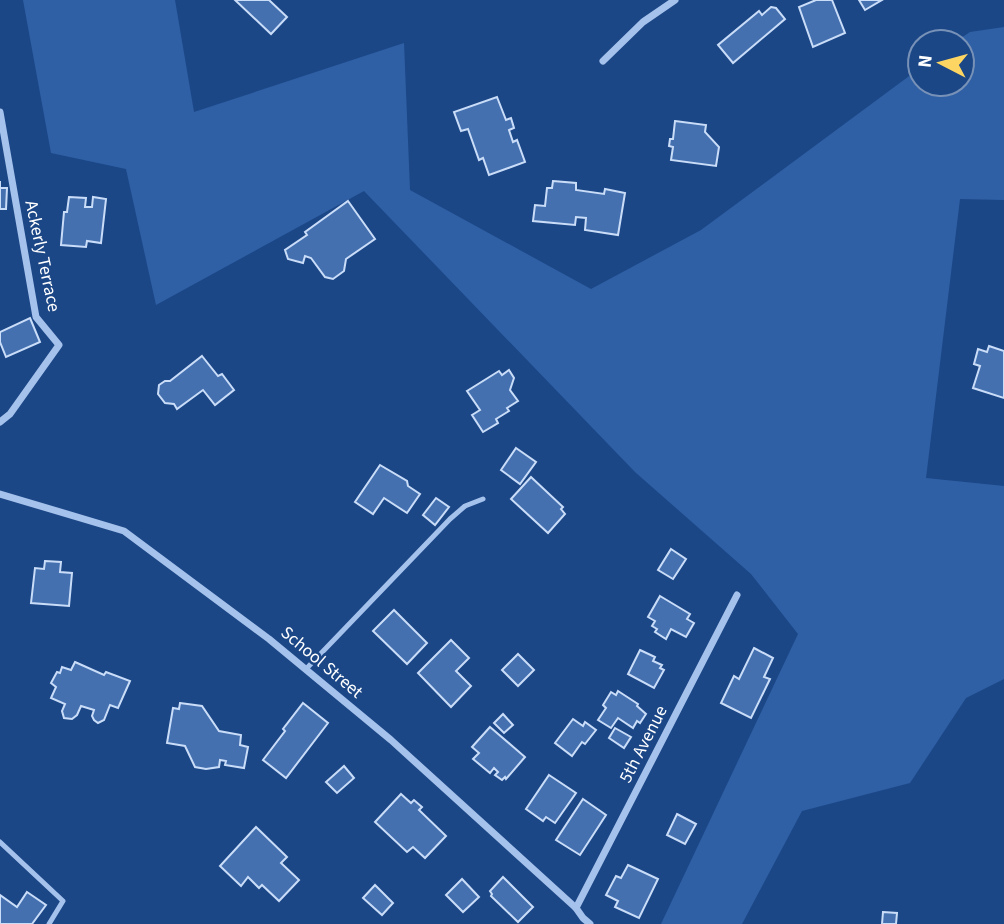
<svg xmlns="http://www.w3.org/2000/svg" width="1004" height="924" font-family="'Source Sans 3',sans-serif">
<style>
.green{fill:#2f60a5}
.building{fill:#4470b0;stroke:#caddf8;stroke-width:2}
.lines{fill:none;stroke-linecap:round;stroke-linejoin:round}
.service{stroke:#a5c2ec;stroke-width:5}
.minor{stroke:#a5c2ec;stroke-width:7}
.labels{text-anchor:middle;stroke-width:5;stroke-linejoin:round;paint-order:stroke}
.street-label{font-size:18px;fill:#fff;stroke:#1c4787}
</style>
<rect width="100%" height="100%" fill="#1c4787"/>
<polygon class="green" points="23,0 175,0 194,112 404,43 410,190 591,289 701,230 920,68 920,84 962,84 962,42 955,42 970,32 1004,27 1004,200 960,199 926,478 1004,486 1004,679 966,698 910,783 802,811 742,924 661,924 798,634 751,574 635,472 364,191 156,305 126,169 51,153"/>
<g class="building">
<polygon points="235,0 269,0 287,17 271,34"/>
<polygon points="816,0 832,0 845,33 813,47 799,7"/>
<polygon points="859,0 882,0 865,10"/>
<polygon points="771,7 776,8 785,19 733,63 718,45 759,11 762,15"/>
<polygon points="497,97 506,120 511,118 514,128 509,130 513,142 517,140 525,162 489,175 483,158 479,160 468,129 461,131 454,112"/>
<polygon points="675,121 706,125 705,132 719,147 716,166 671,160 673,147 669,146 670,139 673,139"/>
<polygon points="0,181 0,188 7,188 6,209 0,209"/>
<polygon points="553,181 576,183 576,190 604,194 605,189 625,193 618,235 585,230 586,218 576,217 575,225 533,221 535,205 545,206 547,188 552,188"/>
<polygon points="69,197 86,198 85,207 92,207 93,197 106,199 101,243 87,241 86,247 61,245 64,212 67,212"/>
<polygon points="348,201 375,239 346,259 344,271 333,279 325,277 311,258 305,256 303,263 288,259 285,250 307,235 305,232"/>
<polygon points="30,318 40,342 6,357 0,342 0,332"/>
<polygon points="989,346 1004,351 1004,398 973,388 980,366 974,364 978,349 987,352"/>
<polygon points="202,356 218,376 222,374 234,390 215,405 203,390 177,409 174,404 165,403 158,394 159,385 165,381 170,381"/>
<polygon points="509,370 514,378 510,390 518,401 507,408 509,411 496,419 498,423 483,432 472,415 480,410 467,391 499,371 502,375"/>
<polygon points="516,448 536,462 520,484 501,470"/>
<polygon points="380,465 407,481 408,486 420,494 407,513 384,498 373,514 355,502"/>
<polygon points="531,477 563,507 561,509 565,514 548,533 511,499"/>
<polygon points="436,498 449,507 435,525 423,515"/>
<polygon points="671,549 686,559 673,579 658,570"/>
<polygon points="45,561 61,562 60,572 72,573 69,606 31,603 35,568 44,569"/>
<polygon points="660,596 690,614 687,619 694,623 686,637 671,629 666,639 655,632 657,629 652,626 655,621 648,617"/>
<polygon points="394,610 427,643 407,664 373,631"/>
<polygon points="451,640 469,658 456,671 471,686 451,707 418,673"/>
<polygon points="754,648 773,658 764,677 770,679 751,718 721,703 734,676 739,679"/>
<polygon points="640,650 655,657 653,661 662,665 660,668 664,670 654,688 628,674"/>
<polygon points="518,654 534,670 518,686 502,670"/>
<polygon points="75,662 104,675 106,672 130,681 118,708 110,705 104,720 98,723 94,720 92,716 94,710 81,706 77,715 72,719 64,718 62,711 65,704 51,698 56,687 51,683 57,672 60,673 62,667 71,670"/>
<polygon points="618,691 638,704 637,706 646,714 640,723 637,721 633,728 618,718 611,728 598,720 606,708 603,705 611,692 616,695"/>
<polygon points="180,703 202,706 219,731 241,735 240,745 248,747 244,768 225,765 226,761 220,760 219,767 206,769 195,767 185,746 167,743 173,708 179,709"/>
<polygon points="303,703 328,723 286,778 263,760 285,731 283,729"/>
<polygon points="503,714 513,725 504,733 494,723"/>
<polygon points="573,719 583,726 585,722 596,730 585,744 582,742 572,756 555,743"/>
<polygon points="490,727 525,757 506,779 505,777 502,780 495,775 498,772 494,768 490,773 473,759 479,753 472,747"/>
<polygon points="615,728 631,737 624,748 609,738"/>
<polygon points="344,766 354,778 337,793 326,782"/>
<polygon points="549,775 576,793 555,823 546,817 543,821 526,809"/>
<polygon points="401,794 411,803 414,800 422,807 419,810 446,836 425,858 413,847 407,852 375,822"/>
<polygon points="583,799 606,815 580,855 556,840"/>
<polygon points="677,814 696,824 685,844 667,835"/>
<polygon points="256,827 287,857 281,863 299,880 279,901 262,885 259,888 248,877 241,886 220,866"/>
<polygon points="628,865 658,879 639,918 615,907 618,901 606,895 616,876 621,878"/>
<polygon points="503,877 533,907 518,922 491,896 492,894 490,891"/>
<polygon points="462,879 479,897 463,912 446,895"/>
<polygon points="375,885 393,903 382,915 363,898"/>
<polygon points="27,892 46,905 32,924 0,924 0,895 17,907"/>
<polygon points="883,912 897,913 896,924 882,924"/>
</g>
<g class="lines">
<g class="service">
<polyline points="306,669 450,519 465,506 483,499"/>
<polyline points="0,842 63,901 49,924"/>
</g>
<g class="minor">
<polyline points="603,61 643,22 675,0"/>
<polyline points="0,112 36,317 59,345 10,414 0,422"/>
<polyline points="0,494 124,531 269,639 391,740 576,908 583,918 590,924"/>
<polyline points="576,908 737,595"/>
</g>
</g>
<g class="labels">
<g class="street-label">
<text transform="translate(43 256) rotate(78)" y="6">Ackerly Terrace</text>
<text transform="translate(322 662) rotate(40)" y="6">School Street</text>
<text transform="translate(643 744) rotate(-63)" y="6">5th Avenue</text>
</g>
</g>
<g transform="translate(941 63) rotate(276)"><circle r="33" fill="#1c4787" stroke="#7791b7" stroke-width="2"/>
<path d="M0-5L12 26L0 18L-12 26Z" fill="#fcd562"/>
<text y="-10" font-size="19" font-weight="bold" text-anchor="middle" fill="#ffffff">N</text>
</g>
</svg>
